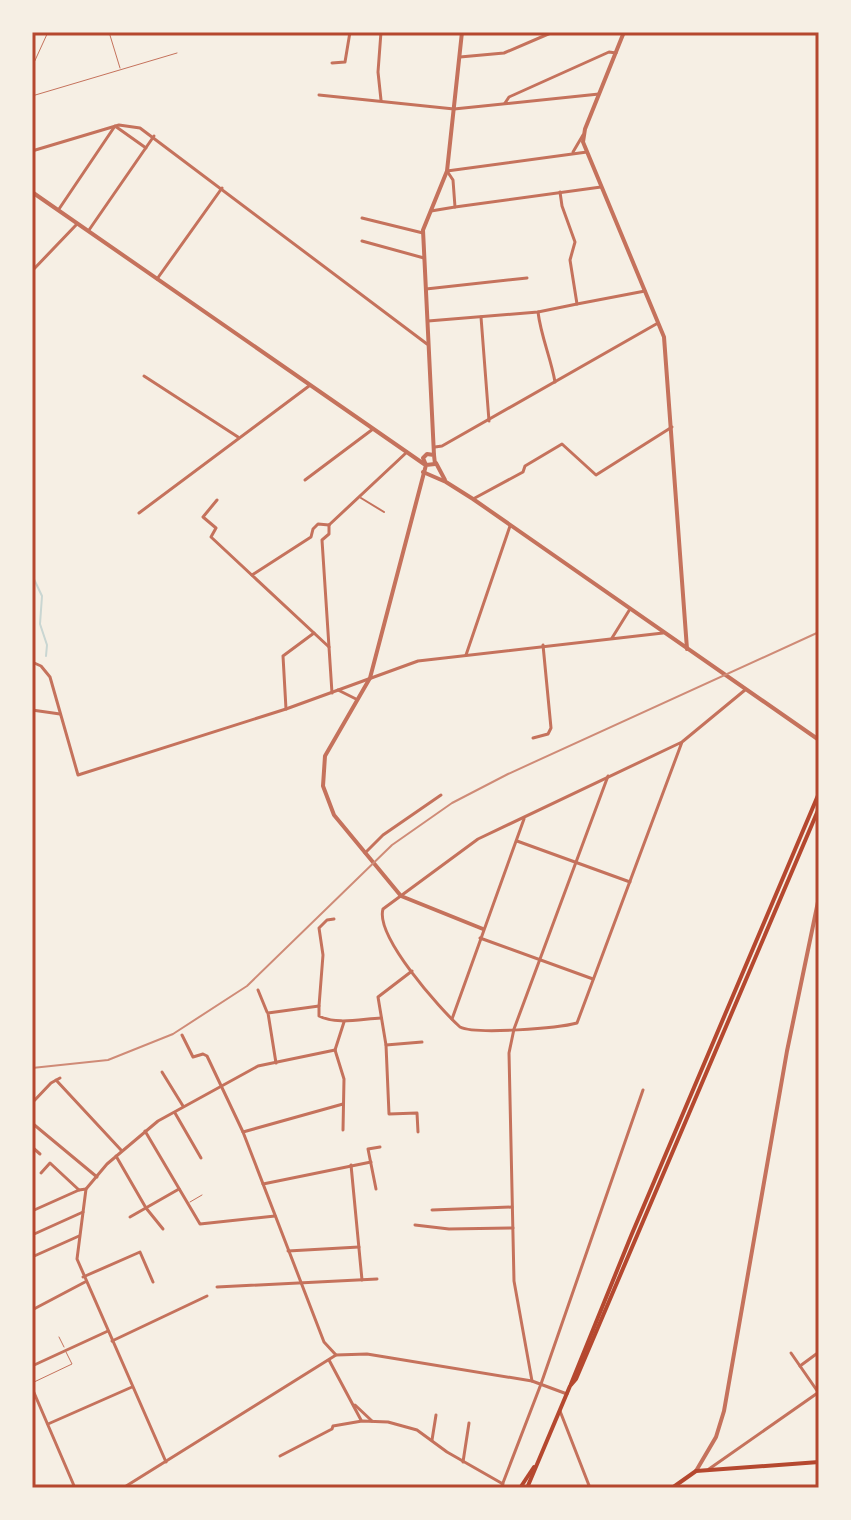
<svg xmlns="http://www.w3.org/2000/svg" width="851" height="1520" font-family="'IBM Plex Serif',serif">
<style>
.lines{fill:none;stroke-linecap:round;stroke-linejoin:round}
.stream{stroke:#c9d6d2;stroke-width:2}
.service{stroke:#c5725c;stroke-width:1}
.pedestrian{stroke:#c5725c;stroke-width:2}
.minor{stroke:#c5725c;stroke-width:3}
.tertiary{stroke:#c5725c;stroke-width:4}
.secondary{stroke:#b5482f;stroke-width:4}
.primary{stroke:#b5482f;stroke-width:4}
.rail{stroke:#cf8b77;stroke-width:2}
.neatline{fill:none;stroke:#b5482f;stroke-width:3}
</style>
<rect width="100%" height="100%" fill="#f6efe4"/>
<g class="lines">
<polyline class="stream" points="32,575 42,596 40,624 47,645 46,656"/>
<g class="service">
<polyline points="109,32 120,68"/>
<polyline points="32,67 48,32"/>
<polyline points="32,96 177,53"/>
<polyline points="190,1202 202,1195"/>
<polyline points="59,1337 64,1347"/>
<polyline points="32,1383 72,1364 66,1352"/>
</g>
<polyline class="pedestrian" points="361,498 384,512"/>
<g class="minor">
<polyline points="381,32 378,72 381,100"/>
<polyline points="460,57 504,53 553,32"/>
<polyline points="332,63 345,62 350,32"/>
<polyline points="319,95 454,109 599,94"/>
<polyline points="505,103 509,97 609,52 616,53"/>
<polyline points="32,151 119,125 140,128 427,344"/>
<polyline points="573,152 583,135"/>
<polyline points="560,192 562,206 575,242 570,260 577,304 645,291"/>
<polyline points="455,207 601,187"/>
<polyline points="59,209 115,126 146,148"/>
<polyline points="431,211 455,207 453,180 447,171 587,152"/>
<polyline points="362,218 423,233"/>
<polyline points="89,230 154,136"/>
<polyline points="362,241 424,258"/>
<polyline points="32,271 77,224"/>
<polyline points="157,279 222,188"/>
<polyline points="426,289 527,278"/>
<path d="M 538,312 C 541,337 551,358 555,382"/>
<polyline points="481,317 489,421"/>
<polyline points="428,321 538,312 577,304"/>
<polyline points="144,376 238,437"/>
<polyline points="435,447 442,446 658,323"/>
<polyline points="305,480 373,429"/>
<polyline points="473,499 523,472 525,466 562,444 596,475 672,427"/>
<polyline points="217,500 203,517 216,528 211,537 329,647"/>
<polyline points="139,513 309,386"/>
<polyline points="329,525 329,534 322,540 332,693"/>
<polyline points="329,525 407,452"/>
<polyline points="252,575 311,537 313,529 318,524 329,525"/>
<polyline points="612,638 630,609"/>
<polyline points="466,655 510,526"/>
<polyline points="32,662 41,666 50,677 78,775 286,709 418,661 663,633"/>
<polyline points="338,690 356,699"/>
<polyline points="286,709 283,656 314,633"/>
<polyline points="32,710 60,714"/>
<polyline points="533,738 548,734 551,728 543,645"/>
<path d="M 682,742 L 577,1023 C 559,1028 476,1035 460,1027 C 440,1009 375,936 383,909 L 478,839 L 682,742 L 745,690"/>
<polyline points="517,841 630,882"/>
<polyline points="365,853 383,835 441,795"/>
<polyline points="480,938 593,979"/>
<polyline points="412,971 378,997 386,1045 389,1114 417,1113 418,1132"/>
<polyline points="258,990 267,1012"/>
<polyline points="319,1006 323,955 319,928 327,920 334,919"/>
<polyline points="452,1019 524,819"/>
<polyline points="182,1035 193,1057 203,1054 207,1056 243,1132 324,1342 336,1355"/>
<polyline points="386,1045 422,1042"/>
<polyline points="335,1050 344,1079 343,1130"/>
<polyline points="335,1050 344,1022"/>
<path d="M 276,1063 L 268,1013 L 319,1006 L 319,1016 C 336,1025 361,1019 381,1018"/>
<polyline points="162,1072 183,1106"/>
<polyline points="56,1080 121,1150"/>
<polyline points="32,1103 51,1083 60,1078"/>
<polyline points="175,1113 201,1158"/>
<polyline points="32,1123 97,1177"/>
<polyline points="145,1131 200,1224 275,1216"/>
<polyline points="243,1132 343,1104"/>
<polyline points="32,1147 40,1154"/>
<polyline points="116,1156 146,1208 163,1229"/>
<polyline points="351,1165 362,1280"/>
<polyline points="41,1173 50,1163 79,1190 86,1189"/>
<polyline points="263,1184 371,1162"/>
<polyline points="376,1189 368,1149 380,1147"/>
<polyline points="432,1210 512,1207"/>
<polyline points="32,1211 79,1190"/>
<polyline points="130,1217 179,1189"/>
<polyline points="415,1225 449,1229 513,1228"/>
<polyline points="32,1235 83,1212"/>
<polyline points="288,1251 359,1247"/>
<polyline points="32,1257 79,1236"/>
<polyline points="83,1277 140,1252 153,1282"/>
<polyline points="217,1287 377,1279"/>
<polyline points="32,1310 85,1282"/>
<polyline points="112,1341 207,1296"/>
<polyline points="791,1353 818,1392"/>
<polyline points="329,1360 361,1420"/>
<polyline points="32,1366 108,1331"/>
<polyline points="800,1366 819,1352"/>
<polyline points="532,1381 514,1281 509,1053 514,1029 608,776"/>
<polyline points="32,1388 75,1488"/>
<polyline points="355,1405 372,1421"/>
<polyline points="560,1411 590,1488"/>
<polyline points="48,1424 132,1387"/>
<polyline points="432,1440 436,1415"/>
<polyline points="280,1456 332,1429 333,1426 362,1421 388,1422 417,1430 447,1452 503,1484"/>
<polyline points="166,1462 77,1259 86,1189 107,1164 158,1121 258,1066 335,1050"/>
<polyline points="463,1462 469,1423"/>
<polyline points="709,1469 819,1392"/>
<polyline points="123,1488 336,1355 367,1354 532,1381 567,1394"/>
<polyline points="501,1488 541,1384 643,1090"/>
</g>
<g class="tertiary">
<polyline points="624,32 585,129 583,142 664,337 687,649"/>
<polyline points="32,192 424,464"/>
<polyline points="434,455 423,230 447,171 462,32"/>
<polyline points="436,463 445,480"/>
<polyline points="426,465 435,464 434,455 427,454 423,458 426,465 370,678 325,756 323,786 334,815 401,896 483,929"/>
<polyline points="423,472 446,482 473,499 819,740"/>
<polyline points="696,1471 716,1437 724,1411 787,1051 819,897"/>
</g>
<polyline class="secondary" points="672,1488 696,1471 819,1462"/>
<g class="primary">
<polyline points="571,1384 631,1236 819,793"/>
<polyline points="520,1488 534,1467"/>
<polyline points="527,1488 570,1386 576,1379 819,808"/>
</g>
<polyline class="rail" points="32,1068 108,1060 173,1034 247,986 392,845 452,803 508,774 819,632"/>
</g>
<rect width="851" height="1520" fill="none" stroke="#f6efe4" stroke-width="68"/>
<rect x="34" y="34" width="783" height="1452" class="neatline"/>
</svg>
